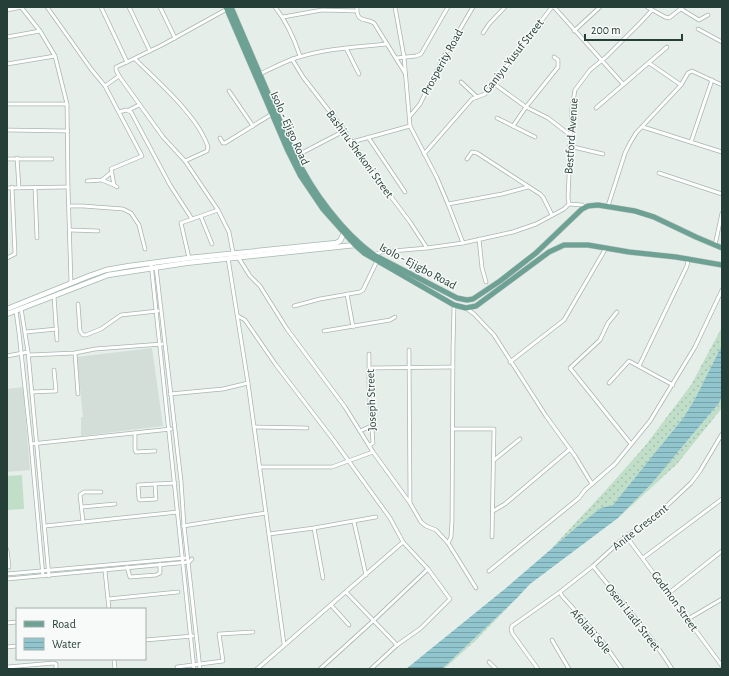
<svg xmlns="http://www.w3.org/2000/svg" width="729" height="676" font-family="'Alegreya Sans',sans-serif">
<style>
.built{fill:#d4ded9}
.grass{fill:url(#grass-dots)}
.pitch{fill:#c0dec8}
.water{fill:url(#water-rules)}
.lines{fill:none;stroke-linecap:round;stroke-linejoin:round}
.minor-casing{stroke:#a8b6b1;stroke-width:4.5}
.secondary-casing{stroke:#a5b9b2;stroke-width:6}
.primary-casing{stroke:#c2c9c7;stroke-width:6}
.minor{stroke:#fff;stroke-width:3}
.secondary{stroke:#fff;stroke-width:4.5}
.primary{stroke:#6da194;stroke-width:5}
.labels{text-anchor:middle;stroke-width:3;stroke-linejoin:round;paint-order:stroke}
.street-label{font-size:12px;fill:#253f38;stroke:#f7faf8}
</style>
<defs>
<pattern id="grass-dots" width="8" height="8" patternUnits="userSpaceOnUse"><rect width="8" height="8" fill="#c0dec8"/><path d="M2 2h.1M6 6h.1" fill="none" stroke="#a5c0ad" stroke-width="1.8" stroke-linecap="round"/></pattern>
<pattern id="water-rules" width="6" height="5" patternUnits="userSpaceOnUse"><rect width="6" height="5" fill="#92c6cf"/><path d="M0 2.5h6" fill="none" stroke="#77a2a9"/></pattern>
</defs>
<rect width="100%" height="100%" fill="#e6eeea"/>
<g class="built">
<polygon points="152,348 163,426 81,436 81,417 83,417 77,357"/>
<polygon points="23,387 30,470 7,472 7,389"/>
</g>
<g class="grass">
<polygon points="722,327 722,345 696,397 684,417 649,461 613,505 601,508 551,549 606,490 645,446 691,385"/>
<path d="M 722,397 L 722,408 L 677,464 L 618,518 C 654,481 687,442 719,403 Z"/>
<polygon points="517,598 476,640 444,669 442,669"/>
</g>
<polygon class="pitch" points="22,475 24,509 7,510 7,476"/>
<polygon class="water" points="722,345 722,397 719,403 652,483 618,518 530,584 517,598 442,669 406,669 506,588 578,526 601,508 613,505 684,417 696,397"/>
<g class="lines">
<defs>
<g id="minor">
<polyline points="21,7 40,31 55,56 67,104 68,187 71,283"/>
<polyline points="47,7 91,69 105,86 142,156 111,169 114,185 117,187"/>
<polyline points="101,7 127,62 162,45 227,9"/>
<polyline points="129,7 150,51"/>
<polyline points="160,7 175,38"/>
<path d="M 275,7 C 287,22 294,38 300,56"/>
<path d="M 357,7 C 356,23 366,18 374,23 L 405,73"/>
<polyline points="395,7 404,57 410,126 437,178 448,204 463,243"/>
<polyline points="554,7 623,84"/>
<polyline points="647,7 665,17 669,18 683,7"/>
<polyline points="681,9 699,20 708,15"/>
<polyline points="7,10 22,7"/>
<polyline points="283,17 322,10 357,11"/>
<polyline points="698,29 722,42"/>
<polyline points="574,31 600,7"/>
<polyline points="483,33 489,24 505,7"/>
<polyline points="7,37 40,31"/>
<polyline points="346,48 359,74"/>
<polyline points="396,58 416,56 421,54 448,7"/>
<path d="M 135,59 C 158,82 198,116 208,147 L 207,151 L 185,161"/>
<polyline points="292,59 303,77 344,130 368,166 410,222 427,248"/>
<polyline points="649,63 681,85"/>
<polyline points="7,64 55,56"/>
<path d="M 260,74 C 273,68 285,61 299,57 C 328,48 358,47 387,44"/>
<polyline points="119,76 163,137 185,161 218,210 229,232 233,253"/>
<polyline points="461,82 477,97"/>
<polyline points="493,83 526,107 548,118 570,135"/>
<polyline points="105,86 119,76 116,70 116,67 127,62"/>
<polyline points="229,91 253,126"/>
<polyline points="7,104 67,104"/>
<polyline points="596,108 667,47"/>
<polyline points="129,110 139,105"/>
<polyline points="119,112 126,110 131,112 170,185 192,219"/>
<polyline points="410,116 420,104 442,60 473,7"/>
<polyline points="497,118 535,137"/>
<polyline points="513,126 526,107 558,67 558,60 554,57"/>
<polyline points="643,127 722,152"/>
<polyline points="7,130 68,131"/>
<polyline points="368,137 405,192"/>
<polyline points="220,138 223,143 225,143 272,114"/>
<polyline points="352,142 410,126"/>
<polyline points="691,142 712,80"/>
<polyline points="569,146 603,154"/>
<polyline points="424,154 472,99 485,94 552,7"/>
<polyline points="296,156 344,131"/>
<polyline points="17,158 19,188"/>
<polyline points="7,159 52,159"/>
<polyline points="467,159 472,152 477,153 540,194 543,197 552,215"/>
<polyline points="659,173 722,194"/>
<polyline points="102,180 114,185"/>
<polyline points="87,181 102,180 112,172"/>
<polyline points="35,187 37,238"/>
<polyline points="7,188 68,187"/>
<polyline points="448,204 502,194 528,187"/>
<polyline points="69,206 83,206 123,209 131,213 139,225 145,249"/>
<polyline points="608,206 625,153 630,143 636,133 681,85 688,73 692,71 722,85"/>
<polyline points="585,207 582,205 569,204 568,198 572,107 575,90 590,70 606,57 641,22 652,10"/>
<polyline points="201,217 212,244"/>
<polyline points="70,230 98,231"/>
<polyline points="479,239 482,268 486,282"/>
<polyline points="715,245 722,213"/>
<polyline points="374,255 381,252 427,248 463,243 513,232 536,224 564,209 569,204"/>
<polyline points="238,257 250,276 260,286 287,329 345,407 373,452 410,503 421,522 426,526 436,530 448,543 476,588"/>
<polyline points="7,258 15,254 12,187"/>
<polyline points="189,258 181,223 218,210"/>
<polyline points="228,258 248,383 284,644"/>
<polyline points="151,263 194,669"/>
<polyline points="156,267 181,481 184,526 200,669"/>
<polyline points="347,294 353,327"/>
<polyline points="54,296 57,340"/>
<polyline points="78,304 80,331 83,335 86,335 101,329 121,315 158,311"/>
<polyline points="294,306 320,299 360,292 363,290 377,261"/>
<polyline points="21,308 28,352 49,576"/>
<polyline points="466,308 474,314 494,335 546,416 575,456 592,484"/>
<polyline points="16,311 19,333 31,444 43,576"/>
<polyline points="617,312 608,323 600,340 570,368 631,444"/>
<polyline points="238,316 245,320 276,365 332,438 390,518 403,542 428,569 450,599 421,628 397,645 371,669"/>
<polyline points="324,331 390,320 395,317"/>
<polyline points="26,332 57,329"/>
<polyline points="409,350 410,502"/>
<polyline points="75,353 78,394"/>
<polyline points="369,354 369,387 373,443 370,445"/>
<polyline points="29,355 75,353 95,349 162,344"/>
<polyline points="7,356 28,352"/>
<polyline points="510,362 564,320 606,248"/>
<polyline points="639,366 687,266 688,260"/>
<polyline points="370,368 453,367"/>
<polyline points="609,383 629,361 673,385"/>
<polyline points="32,392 56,391 54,370"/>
<polyline points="170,394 223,389 248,383"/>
<polyline points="254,427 307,428"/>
<polyline points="453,429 494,429 492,537"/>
<polyline points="360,431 371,426"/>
<polyline points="135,433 135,450 136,452 155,451"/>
<polyline points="31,444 171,429"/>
<polyline points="494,460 520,439"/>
<polyline points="260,467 332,467 373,452"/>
<polygon points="155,484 156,499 140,500 139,499 138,485"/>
<polyline points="155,484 175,483"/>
<polyline points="82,507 115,504"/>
<polyline points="493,511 505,504 570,449"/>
<polyline points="83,522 80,495 84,492 101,492"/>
<polyline points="354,522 366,575"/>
<polyline points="45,526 178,512"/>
<polyline points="183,526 266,513"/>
<polyline points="314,528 323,578"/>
<polyline points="269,534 314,528 376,517"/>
<polyline points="626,536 722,666"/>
<polyline points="448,543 451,537 452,521 453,347 454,305"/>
<polyline points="7,550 9,567"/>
<polyline points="643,558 722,499"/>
<path d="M 593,566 C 620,600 649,632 672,669"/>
<polyline points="127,567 130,577 156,575 160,573 160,564"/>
<polyline points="105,571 109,609"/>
<polyline points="489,571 579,498 585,490 615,464 650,421 695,347 722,290"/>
<polyline points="7,574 185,558"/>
<polyline points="7,579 189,562 192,559"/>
<polyline points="346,592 397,645"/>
<polyline points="560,592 562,596 600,638 622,669"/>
<polyline points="669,593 722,551"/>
<polyline points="108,599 178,592"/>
<polyline points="331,605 349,625"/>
<polyline points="688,619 722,599"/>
<polyline points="7,623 17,622"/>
<polyline points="145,640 193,636"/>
<polyline points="552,640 569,669"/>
<polyline points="7,647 17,646"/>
<polyline points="114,659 115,669"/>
<polyline points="489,662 496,669"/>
<polyline points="7,667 54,663 56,664 56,669"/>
<polyline points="178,669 177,667 223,661 219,634 253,632"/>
<polyline points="257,669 403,542"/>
<polyline points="320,669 373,621 428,569"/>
<polyline points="538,669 512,633 511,629 512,626 560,592 593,566 626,536 657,515 691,483 700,471 722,434"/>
</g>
<g id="secondary">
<polyline points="7,309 89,276 106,270 129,266 189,258 336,243 340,241 344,233"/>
<polyline points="7,314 108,275 186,263 355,245"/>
</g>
<g id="primary">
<polyline points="226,7 288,151 300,175 323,209 355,245 364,253 454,305 466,308 476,306 549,252 564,245 588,245 629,252 676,257 722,265"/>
<path d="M 231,7 C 245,40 259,72 273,105 C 281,122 287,139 295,155 C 312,191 342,232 374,255 L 457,298 L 467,300 L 473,299 L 500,281 L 536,253 L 582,209 L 588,206 L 598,205 L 635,211 L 654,217 L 696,237 L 722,248"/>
</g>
</defs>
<use href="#minor" class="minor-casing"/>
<use href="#secondary" class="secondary-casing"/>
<use href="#primary" class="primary-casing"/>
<use href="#minor" class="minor"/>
<use href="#secondary" class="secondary"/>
<use href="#primary" class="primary"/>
</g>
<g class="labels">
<g class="street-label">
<text transform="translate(513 56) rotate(-52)" y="4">Ganiyu Yusuf Street</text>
<text transform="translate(442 62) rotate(-61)" y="4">Prosperity Road</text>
<text transform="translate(290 128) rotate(66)" y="4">Isolo - Ejigo Road</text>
<text transform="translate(571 136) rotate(-86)" y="4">Bestford Avenue</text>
<text transform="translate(360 154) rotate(54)" y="4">Bashiru Shekoni Street</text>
<text transform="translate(418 266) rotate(28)" y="4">Isolo - Ejigbo Road</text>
<text transform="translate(371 400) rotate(-92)" y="4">Joseph Street</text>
<text transform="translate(640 527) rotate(-38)" y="4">Anite Crescent</text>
<text transform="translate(675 601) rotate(54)" y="4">Godmon Street</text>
<text transform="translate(633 617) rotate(52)" y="4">Oseni Liadi Street</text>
<text transform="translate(591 631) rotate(49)" y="4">Afolabi Sole</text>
</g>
</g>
<rect width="729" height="676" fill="none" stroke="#253f38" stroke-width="16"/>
<rect x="16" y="608" width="130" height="52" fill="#f7faf8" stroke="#a3afab"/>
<rect x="24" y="621" width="20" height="6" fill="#6da194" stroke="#a3afab"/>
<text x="52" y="628" font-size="12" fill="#253f38">Road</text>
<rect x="24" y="638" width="20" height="12" fill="url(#water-rules)" stroke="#a3afab"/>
<text x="52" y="648" font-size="12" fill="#253f38">Water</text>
<path d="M585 34v6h97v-6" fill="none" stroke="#253f38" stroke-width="2"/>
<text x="591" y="34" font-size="12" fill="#253f38" stroke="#f7faf8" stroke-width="3" paint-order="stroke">200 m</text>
</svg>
